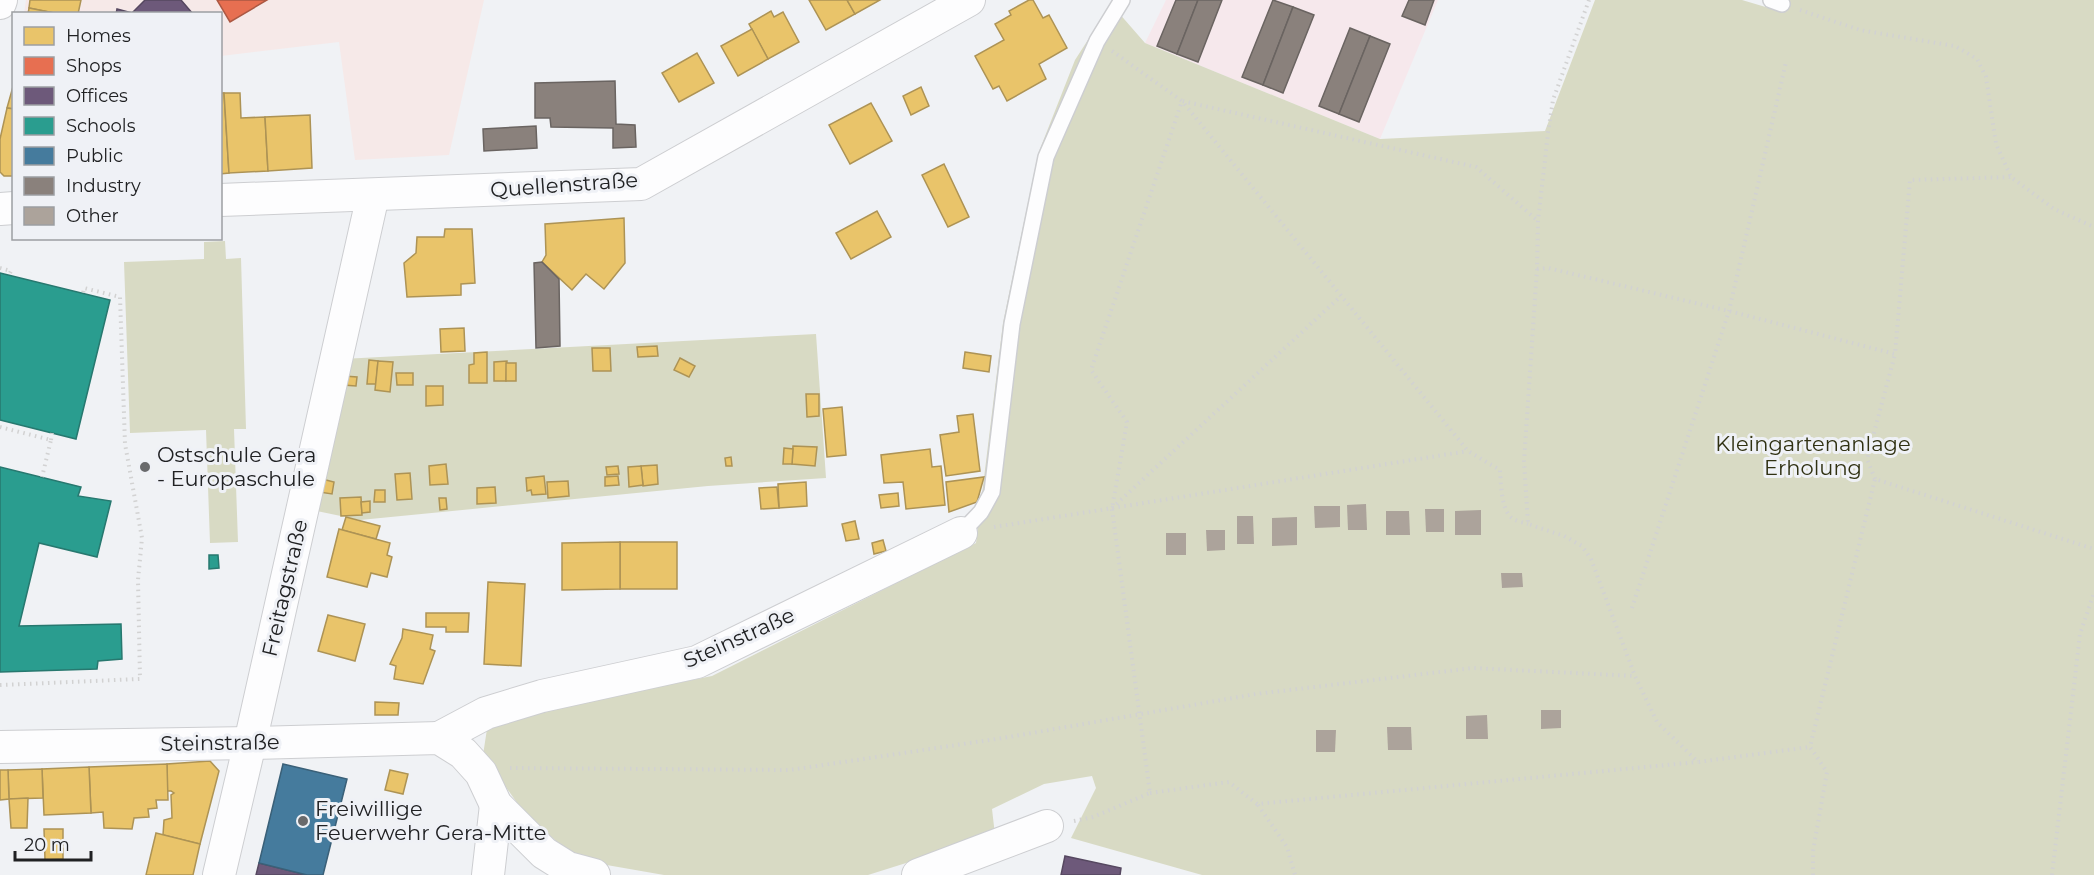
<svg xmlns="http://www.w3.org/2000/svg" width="2094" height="875" font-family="Montserrat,sans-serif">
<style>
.commercial{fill:#f6e9e8}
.industrial{fill:#f6e8ec}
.green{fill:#d8dac4}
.homes{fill:#e9c46a;stroke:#ad9355;stroke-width:1.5}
.shops{fill:#e76f51;stroke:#ab5843;stroke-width:1.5}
.offices{fill:#6d597a;stroke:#564860;stroke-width:1.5}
.schools{fill:#2a9d8f;stroke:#27786f;stroke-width:1.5}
.public{fill:#457b9d;stroke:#3a6078;stroke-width:1.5}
.industry{fill:#8a817c;stroke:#6a6461;stroke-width:1.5}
.building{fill:#aca39b}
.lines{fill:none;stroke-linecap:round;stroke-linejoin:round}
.service-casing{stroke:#cdced1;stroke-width:18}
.minor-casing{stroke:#cdced1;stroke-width:34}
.path{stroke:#d2d2d2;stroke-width:4;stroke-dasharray:1.5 4.5;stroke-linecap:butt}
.service{stroke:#fdfdfe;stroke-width:15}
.minor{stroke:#fdfdfe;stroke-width:32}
.poi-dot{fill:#696a6c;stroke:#eff1f6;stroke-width:2}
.labels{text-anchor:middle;stroke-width:6;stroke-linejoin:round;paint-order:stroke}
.street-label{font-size:21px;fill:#202123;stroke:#eff1f6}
.park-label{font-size:21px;fill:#303112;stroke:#eff1f6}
.poi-label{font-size:21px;fill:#202123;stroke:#eff1f6;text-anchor:start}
</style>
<rect width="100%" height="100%" fill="#f0f2f5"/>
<polygon class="commercial" points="26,0 484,0 449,155 355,160 339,42 221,56 220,14 24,14"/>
<polygon class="industrial" points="1166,0 1438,0 1380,139 1145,43"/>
<g class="green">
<polygon points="1595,0 1742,0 1779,11 1784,0 2094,0 2094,875 1202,875 1071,838 1096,788 1092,776 1044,784 992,809 995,835 868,875 664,875 578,860 525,814 483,755 487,729 572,704 712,676 976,543 1003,323 1038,154 1075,60 1111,4 1145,43 1380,139 1545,131"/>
<polygon points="225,241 226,259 241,258 246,429 234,429 238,542 210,543 206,430 130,433 124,262 204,259 204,242"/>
<polygon points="816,334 826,478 708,486 360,520 312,510 342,359"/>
</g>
<g class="homes">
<polygon points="30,0 81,0 78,14 59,14 29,8"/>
<polygon points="809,0 847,0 855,14 826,30"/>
<polygon points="847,0 880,0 855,14"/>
<polygon points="1029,0 1033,0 1043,18 1049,15 1067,48 1039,64 1046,79 1007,101 999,86 993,89 975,56 1004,40 995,24 1011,15 1009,11"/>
<polygon points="29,8 59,14 28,14"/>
<polygon points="771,11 774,17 783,12 799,42 768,59 749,24"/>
<polygon points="752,29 768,59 738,76 721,46"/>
<polygon points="697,53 714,83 679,102 662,73"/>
<polygon points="14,83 14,109 7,108"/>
<polygon points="921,87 929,106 911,115 903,96"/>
<polygon points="220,93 224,93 229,173 220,174"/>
<polygon points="224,93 240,93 241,118 265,117 268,171 229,173"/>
<polygon points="871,103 892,141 850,164 829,125"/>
<polygon points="7,108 14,109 14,176 4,176 0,172 0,139"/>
<polygon points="310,115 312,168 268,171 265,117"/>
<polygon points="944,164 969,217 948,227 922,175"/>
<polygon points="877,211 891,237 851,259 836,233"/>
<polygon points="624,218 625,263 604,289 586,274 572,290 542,262 546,255 545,224"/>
<polygon points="445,229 472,229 475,283 461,284 461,295 407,297 404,263 416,253 417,237 444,237"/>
<polygon points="464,328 465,351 441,352 440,329"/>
<polygon points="657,346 658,356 638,357 637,347"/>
<polygon points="592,348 610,348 611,371 593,371"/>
<polygon points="487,352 487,383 469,383 469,365 474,364 474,353"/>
<polygon points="965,352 991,356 989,372 963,368"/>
<polygon points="680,358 695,366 689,377 674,370"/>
<polygon points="369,360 378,361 376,384 367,384"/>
<polygon points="378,361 393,362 390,392 375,390"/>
<polygon points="507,361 506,381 494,381 494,362"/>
<rect x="506" y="363" width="10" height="18"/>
<polygon points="396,373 413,373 413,385 397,385"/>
<polygon points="344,376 357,377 356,386 343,385"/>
<polygon points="426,386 443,386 443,405 426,406"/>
<polygon points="806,394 819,394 819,416 807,417"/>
<polygon points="842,407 846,455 827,457 823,409"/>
<polygon points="973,414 980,471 946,476 940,435 959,432 957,416"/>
<polygon points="793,446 817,447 815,466 792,464"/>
<polygon points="784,448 793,449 792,464 783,464"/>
<polygon points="930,449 932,467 941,466 945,505 906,509 903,482 884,483 881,455"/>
<polygon points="731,457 732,466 726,466 725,458"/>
<polygon points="446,464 448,484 430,485 429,466"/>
<polygon points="657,465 658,484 643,486 641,466"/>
<polygon points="618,466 619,474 607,475 606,467"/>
<polygon points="641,466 643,485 629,487 628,467"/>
<polygon points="410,473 412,499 397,500 395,474"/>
<polygon points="544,476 546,494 532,495 531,490 527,491 526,478"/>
<polygon points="618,476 619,485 605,486 605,477"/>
<polygon points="984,477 977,502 949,512 946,482"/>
<polygon points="322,479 334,482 332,494 319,492"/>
<polygon points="568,481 569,496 548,498 547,482"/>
<polygon points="806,482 807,506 779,508 778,484"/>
<polygon points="495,487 496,503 477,504 477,488"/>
<polygon points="777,487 779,508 761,509 759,488"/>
<polygon points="375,490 385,490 385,502 374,502"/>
<polygon points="898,493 899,506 881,508 879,495"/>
<polygon points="361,497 362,515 341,516 340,498"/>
<polygon points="439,498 446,498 447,509 440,510"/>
<polygon points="370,501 370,512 362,513 361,502"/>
<polygon points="346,517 380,526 376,539 342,530"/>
<polygon points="855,521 859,539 846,541 842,524"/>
<polygon points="339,529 390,543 387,555 392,557 387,577 371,573 367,587 327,577"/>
<polygon points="883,540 886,551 874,554 872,543"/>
<rect x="620" y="542" width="57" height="47"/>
<polygon points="620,542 620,589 562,590 562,543"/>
<polygon points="488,582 525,584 521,666 484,664"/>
<polygon points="426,613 469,613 468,632 446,632 446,627 426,627"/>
<polygon points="328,615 365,624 355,661 318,651"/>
<polygon points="403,629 433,635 430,649 435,651 423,684 394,679 396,666 390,664 402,638"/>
<polygon points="375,702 399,703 398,715 375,715"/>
<polygon points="210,761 219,771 200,844 163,835 164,820 172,818 171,795 174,793 171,791 167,791 167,764"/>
<polygon points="167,764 168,800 156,800 157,808 148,809 149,817 134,818 132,829 104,828 103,812 91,813 89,767"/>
<polygon points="89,767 91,813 44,815 42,769"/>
<polygon points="42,769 43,798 9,799 8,770"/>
<polygon points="0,770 8,770 9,799 0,800"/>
<polygon points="390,770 408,774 403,794 385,790"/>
<polygon points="28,798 27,828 11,828 9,799"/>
<polygon points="44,829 63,829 63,859 45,860"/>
<polygon points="156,833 200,844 193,875 146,875"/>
</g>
<polygon class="shops" points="217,0 267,0 230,22"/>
<g class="offices">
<polygon points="145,0 181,0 193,14 116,14 117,9 132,13"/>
<polygon points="1065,856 1121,868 1120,875 1061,875"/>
<polygon points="259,863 307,875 256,875"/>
</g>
<g class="schools">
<polygon points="0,273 110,300 76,439 0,420"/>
<polygon points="0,467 81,487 78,496 111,501 97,557 39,543 19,626 121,624 122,659 98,661 97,669 0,672"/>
<polygon points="209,555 218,555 219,568 209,569"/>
</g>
<polygon class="public" points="283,764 347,779 323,875 307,875 259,863"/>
<g class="industry">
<polygon points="1176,0 1198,0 1177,54 1157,46"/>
<polygon points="1198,0 1222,0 1198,62 1177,54"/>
<polygon points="1273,0 1293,7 1263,85 1242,77"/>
<polygon points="1409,0 1434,0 1425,25 1402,16"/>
<polygon points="1293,7 1314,15 1283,93 1263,85"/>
<polygon points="1350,28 1370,36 1339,114 1319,106"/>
<polygon points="1370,36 1390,44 1359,122 1339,114"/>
<polygon points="615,81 616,124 635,125 636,147 613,148 613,128 551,127 550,118 535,118 535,83"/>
<polygon points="536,126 537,148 484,151 483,129"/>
<polygon points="542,262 559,279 560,346 536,348 534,263"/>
</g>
<g class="building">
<polygon points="1366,504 1367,530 1348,530 1347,505"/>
<polygon points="1314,506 1340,506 1340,527 1315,528"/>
<polygon points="1425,509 1444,509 1444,532 1426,532"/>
<polygon points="1481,510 1481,535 1455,535 1455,511"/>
<polygon points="1386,511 1409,511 1410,535 1386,535"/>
<polygon points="1237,516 1253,516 1254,544 1237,544"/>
<polygon points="1297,517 1297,545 1272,546 1272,518"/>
<polygon points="1206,530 1225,530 1225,550 1207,551"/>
<rect x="1166" y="533" width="20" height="22"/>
<polygon points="1501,573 1522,573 1523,587 1502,588"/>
<polygon points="1541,710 1561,710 1561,728 1541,729"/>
<polygon points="1487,715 1488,739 1466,739 1466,716"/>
<polygon points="1387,727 1411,727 1412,750 1388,750"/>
<polygon points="1316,730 1336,730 1335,752 1316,752"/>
</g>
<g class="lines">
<defs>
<g id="service">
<polyline points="1771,0 1782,4"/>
<polyline points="961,533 981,512 992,492 1012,324 1046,157 1097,41 1122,0"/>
</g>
<g id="minor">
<polyline points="0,3 1,0"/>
<polyline points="220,200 641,184 969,0"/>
<polyline points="0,209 14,208"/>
<polyline points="439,738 486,713 542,696 697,662 961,533"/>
<polyline points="0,747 250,743 439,738 463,753 481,773 496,805 544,853 568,868 594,875"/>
<polyline points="219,875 250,743 373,195"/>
<polyline points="488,875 496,805"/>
<polyline points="918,875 1047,826"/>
</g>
</defs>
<use href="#service" class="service-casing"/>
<use href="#minor" class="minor-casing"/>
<g class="path">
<polyline points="1589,0 1553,100 1548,133 1538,221 1537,269 1524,461 1528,524 1564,536 1582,546 1591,559 1635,676 1657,722 1698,762 1810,747"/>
<polyline points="1800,10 1860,30 1955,46 1977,59 1986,77 1996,144 2011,177 2054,209 2094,227"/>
<path d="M 1112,51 L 1182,101 L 1468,451 L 1500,470 C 1501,483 1501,505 1509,515 C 1513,521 1522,522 1528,524"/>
<polyline points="0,268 11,271 9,275"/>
<polyline points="1537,269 1548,268 1729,311 1895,354 1910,180 2011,177"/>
<polyline points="0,427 51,440 42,477"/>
<polyline points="51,440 52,433"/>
<polyline points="1875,479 1867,459 1895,354"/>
<polyline points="1112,508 1341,296"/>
<polyline points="994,527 1468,451"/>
<polyline points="1632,608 1729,311 1786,62"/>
<polyline points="0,685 140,679 138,580 142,538 125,444 120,297 84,288 83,294"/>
<polyline points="510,768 790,770 1003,738 1256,694 1473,668 1635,676"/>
<polyline points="1150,793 1229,782 1257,804 1698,762"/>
<polyline points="1258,805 1287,847 1295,875"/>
<polyline points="1074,821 1093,817 1150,793 1112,509 1127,422 1091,370 1182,101 1476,167 1538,221"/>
<polyline points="1813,875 1813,851 1827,772 1810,747 1875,479 2094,549"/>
<polyline points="2052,875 2080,634 2094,593"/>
</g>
<use href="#service" class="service"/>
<use href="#minor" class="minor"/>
</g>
<g class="poi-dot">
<circle cx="145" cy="467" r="6"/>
<circle cx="303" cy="821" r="6"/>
</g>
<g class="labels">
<g class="street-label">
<text transform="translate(564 185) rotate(-4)" y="7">Quellenstraße</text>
<text transform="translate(285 588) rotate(-77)" y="7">Freitagstraße</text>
<text transform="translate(739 638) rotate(-24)" y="7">Steinstraße</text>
<text transform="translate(220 743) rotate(-1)" y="7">Steinstraße</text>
</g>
<g class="park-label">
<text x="1813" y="451">Kleingartenanlage<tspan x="1813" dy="24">Erholung</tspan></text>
</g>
<g class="poi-label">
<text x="157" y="462">Ostschule Gera<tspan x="157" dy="24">- Europaschule</tspan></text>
<text x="315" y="816">Freiwillige<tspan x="315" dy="24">Feuerwehr Gera-Mitte</tspan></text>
</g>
</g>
<rect x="12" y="12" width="210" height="228" fill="#eff1f6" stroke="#9c9ea2" stroke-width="1.5"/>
<rect x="24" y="27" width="30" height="18" fill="#e9c46a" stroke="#9c9ea2" stroke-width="1.5"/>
<text x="66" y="42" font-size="18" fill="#202123">Homes</text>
<rect x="24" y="57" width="30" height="18" fill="#e76f51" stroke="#9c9ea2" stroke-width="1.5"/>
<text x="66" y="72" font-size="18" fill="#202123">Shops</text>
<rect x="24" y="87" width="30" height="18" fill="#6d597a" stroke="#9c9ea2" stroke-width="1.5"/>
<text x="66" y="102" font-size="18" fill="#202123">Offices</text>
<rect x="24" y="117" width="30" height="18" fill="#2a9d8f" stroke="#9c9ea2" stroke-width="1.5"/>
<text x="66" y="132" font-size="18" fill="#202123">Schools</text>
<rect x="24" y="147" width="30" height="18" fill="#457b9d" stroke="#9c9ea2" stroke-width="1.5"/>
<text x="66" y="162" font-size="18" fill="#202123">Public</text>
<rect x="24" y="177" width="30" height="18" fill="#8a817c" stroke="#9c9ea2" stroke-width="1.5"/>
<text x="66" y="192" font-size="18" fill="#202123">Industry</text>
<rect x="24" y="207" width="30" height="18" fill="#aca39b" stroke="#9c9ea2" stroke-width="1.5"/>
<text x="66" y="222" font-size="18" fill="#202123">Other</text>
<path d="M15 851v9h76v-9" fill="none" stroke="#202123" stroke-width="3"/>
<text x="24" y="851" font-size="18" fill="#202123" stroke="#eff1f6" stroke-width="4.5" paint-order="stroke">20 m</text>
</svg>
